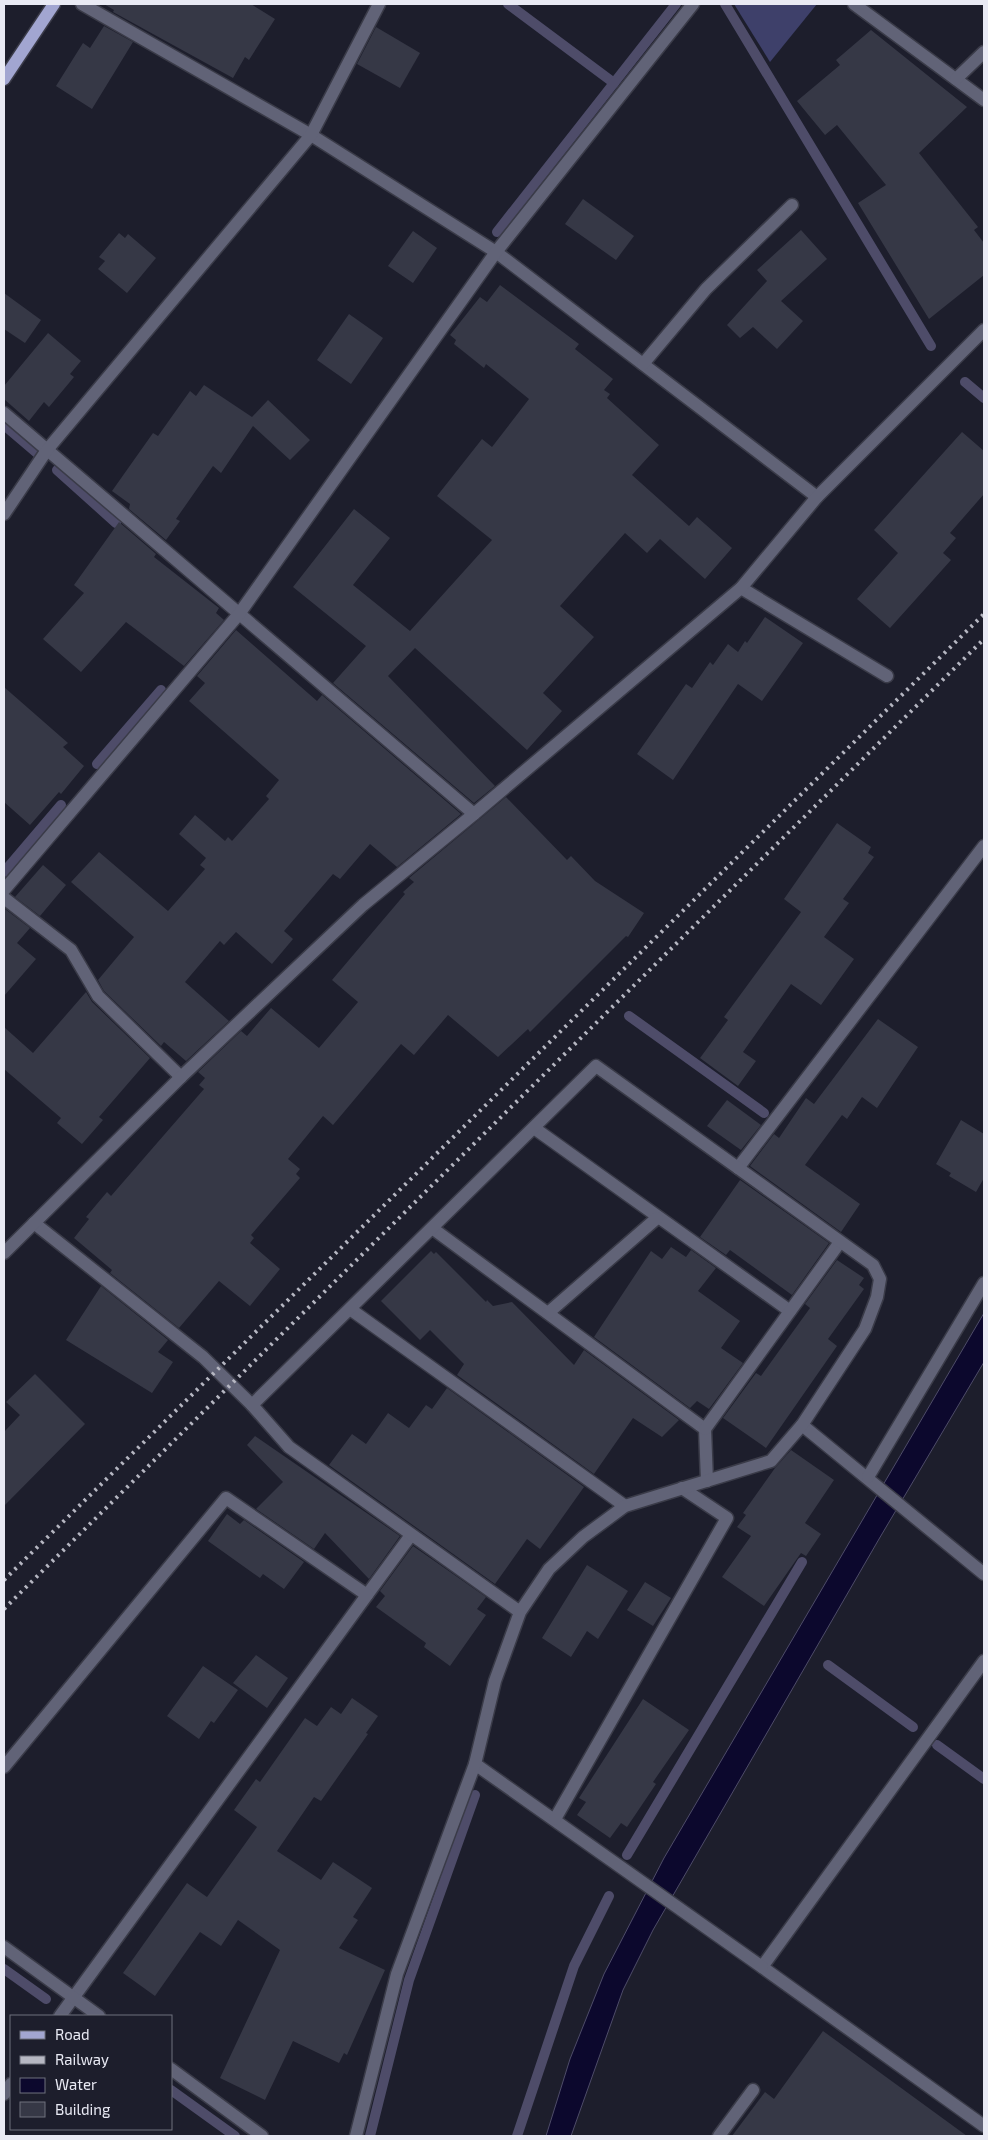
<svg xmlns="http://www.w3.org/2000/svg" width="988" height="2140" font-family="'Exo 2',sans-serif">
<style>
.green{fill:#3e406a}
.water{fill:#0c082d;stroke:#4e4c69}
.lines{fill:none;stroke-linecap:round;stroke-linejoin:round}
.stream{stroke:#4e4c69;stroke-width:10}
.building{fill:#363846}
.minor-casing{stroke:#3a3b48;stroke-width:15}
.major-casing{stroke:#3a3b48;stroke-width:15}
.minor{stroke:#616377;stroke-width:12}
.major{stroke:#a2a6d1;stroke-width:12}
.rail{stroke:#b6b7c2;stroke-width:4;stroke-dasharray:2.5 5;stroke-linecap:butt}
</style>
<rect width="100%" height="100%" fill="#1d1e2c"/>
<polygon class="green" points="734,4 817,4 770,62"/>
<polygon class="water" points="984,1313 984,1362 879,1539 653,1930 623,1990 571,2136 546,2136 570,2059 604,1974 664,1858"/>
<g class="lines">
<g class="stream">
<polyline points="508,4 614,83"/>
<polyline points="725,4 931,346"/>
<polyline points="497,232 676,4"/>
<polyline points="965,382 984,398"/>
<polyline points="4,425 38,454"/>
<polyline points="57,470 116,523"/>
<polyline points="97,764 161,690"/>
<polyline points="4,872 61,805"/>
<polyline points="629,1016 764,1113"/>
<polyline points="828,1665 913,1727"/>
<polyline points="937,1745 984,1779"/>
<polyline points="627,1855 802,1562"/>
<polyline points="4,1969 46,1999"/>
<polyline points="171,2090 235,2136"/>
<polyline points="370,2136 409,1980 475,1795"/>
<polyline points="517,2136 574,1966 609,1896"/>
</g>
</g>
<g class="building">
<polygon points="104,4 251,4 275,19 249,60 245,57 233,78 113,12 114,10"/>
<polygon points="104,26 133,42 92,109 56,86 83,43 90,48"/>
<polygon points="376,27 420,53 400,88 357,64"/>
<polygon points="871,30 967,107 919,153 978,227 974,230 984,243 984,275 929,319 858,203 886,185 837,125 825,135 797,101 840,65 836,60"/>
<polygon points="583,199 634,236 616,260 565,224"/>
<polygon points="801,230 827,259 781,301 803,321 777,349 753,327 740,338 727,325 767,281 757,270"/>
<polygon points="413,231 437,248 413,283 388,266"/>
<polygon points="119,233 125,238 128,234 156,258 127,293 98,269 105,261 99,257"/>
<polygon points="500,285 579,344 575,349 613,379 604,390 610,394 607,398 659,445 632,475 689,526 697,517 732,548 705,579 660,539 647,553 625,533 560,606 594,637 543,693 562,711 527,750 415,648 388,676 495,786 474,803 333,683 366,646 293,587 354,509 390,538 353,585 410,631 492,540 437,496 482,439 492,447 529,399 486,364 484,368 454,344 456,340 450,335 480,297 487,302"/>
<polygon points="4,293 41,320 25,343 4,329"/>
<polygon points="349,314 383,338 351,384 317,360"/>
<polygon points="48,333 81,361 70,374 74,377 49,407 44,402 29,421 4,399 4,386"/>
<polygon points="204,385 252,417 268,400 310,440 290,460 253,426 221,473 213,466 176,519 180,521 166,540 129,509 130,504 112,491 153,433 158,436 190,391 196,396"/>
<polygon points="962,432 984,451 984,494 950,533 956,538 943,553 951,560 890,628 857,599 898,553 874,530"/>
<polygon points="119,522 156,554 154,557 219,608 216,613 224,620 184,666 126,622 81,672 43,639 84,593 74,585"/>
<polygon points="765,617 803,643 762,701 738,684 673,780 637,754 686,684 692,688 710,662 713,665 728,644 738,652 745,641 747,643"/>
<polygon points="236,630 317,701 322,695 461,814 397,867 370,844 340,879 333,874 284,931 293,939 272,964 236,932 224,945 220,941 185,982 229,1021 186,1061 164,1042 161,1046 104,991 98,980 134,937 71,882 99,852 168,911 205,869 200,865 206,858 179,834 195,815 225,841 228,837 232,841 269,799 266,796 279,780 189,701 205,683 197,676"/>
<polygon points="4,687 68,743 63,747 84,766 61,794 59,792 30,825 4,802"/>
<polygon points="506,797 567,860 571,856 595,881 644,913 628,937 626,936 530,1032 528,1029 498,1057 448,1015 414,1055 401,1044 333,1125 323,1116 288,1159 300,1169 296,1174 300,1178 251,1235 254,1238 250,1243 280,1269 250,1306 219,1281 179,1328 110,1273 112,1270 74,1238 89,1219 86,1217 107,1192 111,1196 204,1089 199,1085 205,1078 198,1072 241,1031 247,1036 271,1008 319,1048 358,1002 332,980 405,894 403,892 414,882 409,878"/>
<polygon points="837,823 871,847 868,853 874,857 843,899 849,903 824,937 854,959 821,1005 791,984 743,1052 756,1061 738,1086 700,1058 728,1020 724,1017 801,912 784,899"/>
<polygon points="43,865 66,885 40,916 15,897"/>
<polygon points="5,909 30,928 17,943 36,959 4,996"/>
<polygon points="86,992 92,1002 150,1058 99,1117 103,1120 82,1144 57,1123 61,1118 4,1069 4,1027 33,1053"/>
<polygon points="878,1019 918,1047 877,1108 862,1097 847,1119 842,1115 805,1165 860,1204 841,1232 750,1166 774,1134 779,1138 806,1098 814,1104"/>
<polygon points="727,1100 761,1125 741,1150 707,1126"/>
<polygon points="961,1120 984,1134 984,1178 976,1192 949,1176 951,1173 936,1164"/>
<polygon points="740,1180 829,1243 792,1295 730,1250 726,1255 700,1237"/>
<polygon points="671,1247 686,1257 691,1250 716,1268 698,1291 740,1321 721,1348 743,1363 709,1409 697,1401 690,1408 594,1337 651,1251 662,1259"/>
<polygon points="431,1251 434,1254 436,1252 486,1302 487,1300 493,1306 512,1302 574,1365 584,1350 679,1420 662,1437 633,1418 594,1474 457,1375 464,1364 430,1330 420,1340 381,1301"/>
<polygon points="837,1260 864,1278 859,1285 864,1289 828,1339 837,1346 766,1448 723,1418 756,1373 761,1376 810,1308 805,1304"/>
<polygon points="101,1286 168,1340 158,1352 173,1362 152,1393 66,1340"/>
<polygon points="35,1374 85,1424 4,1506 4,1432 20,1415 6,1402"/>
<polygon points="447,1388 584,1487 540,1549 527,1539 495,1584 329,1465 352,1434 366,1444 388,1413 409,1428 426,1405 432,1409"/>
<polygon points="255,1436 400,1536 369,1579 325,1533 314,1549 256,1509 283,1482 247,1445"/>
<polygon points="791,1450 834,1480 805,1523 821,1534 806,1556 801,1553 764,1606 722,1577 751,1536 737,1527 746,1515 743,1513 775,1468"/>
<polygon points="227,1514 240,1524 244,1520 304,1562 284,1589 263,1574 260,1578 208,1541"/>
<polygon points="413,1546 486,1597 477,1609 486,1615 450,1666 424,1647 426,1643 376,1607 385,1596 380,1591"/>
<polygon points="587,1565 628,1591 598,1639 587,1631 571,1657 542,1638"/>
<polygon points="645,1582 671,1598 653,1626 627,1610"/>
<polygon points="256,1655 288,1678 267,1708 233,1683"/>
<polygon points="203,1666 238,1690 214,1723 211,1721 199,1739 167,1716"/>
<polygon points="352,1698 378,1716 366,1733 368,1734 321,1801 314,1797 277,1851 321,1880 333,1862 372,1888 353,1917 358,1920 339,1948 385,1970 347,2055 344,2053 339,2063 293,2041 265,2100 220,2078 280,1950 238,1920 221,1946 200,1932 155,1996 123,1973 187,1883 207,1897 257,1827 234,1810 256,1779 260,1782 305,1718 317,1726 331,1707 341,1714"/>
<polygon points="643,1699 689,1730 653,1782 656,1784 627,1827 621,1823 610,1838 577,1815 586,1802 579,1798"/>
<polygon points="823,2031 967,2136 732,2136 765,2092 774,2099"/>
</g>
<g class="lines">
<defs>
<g id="minor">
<polyline points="82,4 311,135 496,252 817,497"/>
<polyline points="854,4 984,100"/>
<polyline points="956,79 984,52"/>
<polyline points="643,364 706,289 792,205"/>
<polyline points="4,413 474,814"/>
<polyline points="4,514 47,450 311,135 379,4"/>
<polyline points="741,588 887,676"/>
<polyline points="4,890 239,614 496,252 693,4"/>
<polyline points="4,898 71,950 98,996 181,1077"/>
<polyline points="534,1128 790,1311"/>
<polyline points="738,1168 984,846"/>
<polyline points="34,1223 203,1357 252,1405"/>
<polyline points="432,1228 705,1429 707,1481"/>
<polyline points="4,1253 181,1077 363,905 474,814 741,588 817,497 984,330"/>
<polyline points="350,1309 625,1506"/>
<polyline points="548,1313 657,1218"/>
<polyline points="802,1425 984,1574"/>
<polyline points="705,1429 840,1242"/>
<polyline points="868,1477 984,1283"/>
<polyline points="367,1595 411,1535"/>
<polyline points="984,1661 762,1967 984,2126"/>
<polyline points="475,1764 762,1967"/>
<polyline points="4,1767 226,1498 367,1595 60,2016"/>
<polyline points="555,1819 727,1518 682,1488"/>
<polyline points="4,1947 99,2016"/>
<polyline points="171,2069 262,2136"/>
<polyline points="4,2094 11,2084"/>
<polyline points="356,2136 397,1974 475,1764 495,1681 520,1612 549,1569 583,1537 625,1506 771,1461 802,1425 865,1329 877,1297 880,1279 873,1265 596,1066 252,1405 289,1447 520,1612"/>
<polyline points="719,2136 753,2090"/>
</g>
<polyline id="major" points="4,79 54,4"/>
</defs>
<use href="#minor" class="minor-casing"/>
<use href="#major" class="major-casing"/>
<use href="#minor" class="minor"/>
<use href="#major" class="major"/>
<g class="rail">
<polyline points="4,1580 984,614"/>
<polyline points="4,1609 984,639"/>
</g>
</g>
<rect width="988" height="2140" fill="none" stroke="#e9eaf4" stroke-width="10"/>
<rect x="10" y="2015" width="162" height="115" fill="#1d1e2c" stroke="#6f707c"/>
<rect x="20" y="2031" width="25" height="8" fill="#a2a6d1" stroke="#6f707c"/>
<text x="55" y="2040" font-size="15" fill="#e9eaf4">Road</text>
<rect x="20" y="2056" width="25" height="8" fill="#b6b7c2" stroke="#6f707c"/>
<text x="55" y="2065" font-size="15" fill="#e9eaf4">Railway</text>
<rect x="20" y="2078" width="25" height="15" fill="#0c082d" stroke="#6f707c"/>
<text x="55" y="2090" font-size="15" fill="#e9eaf4">Water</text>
<rect x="20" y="2102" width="25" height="15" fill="#363846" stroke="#6f707c"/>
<text x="55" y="2115" font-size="15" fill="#e9eaf4">Building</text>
</svg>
